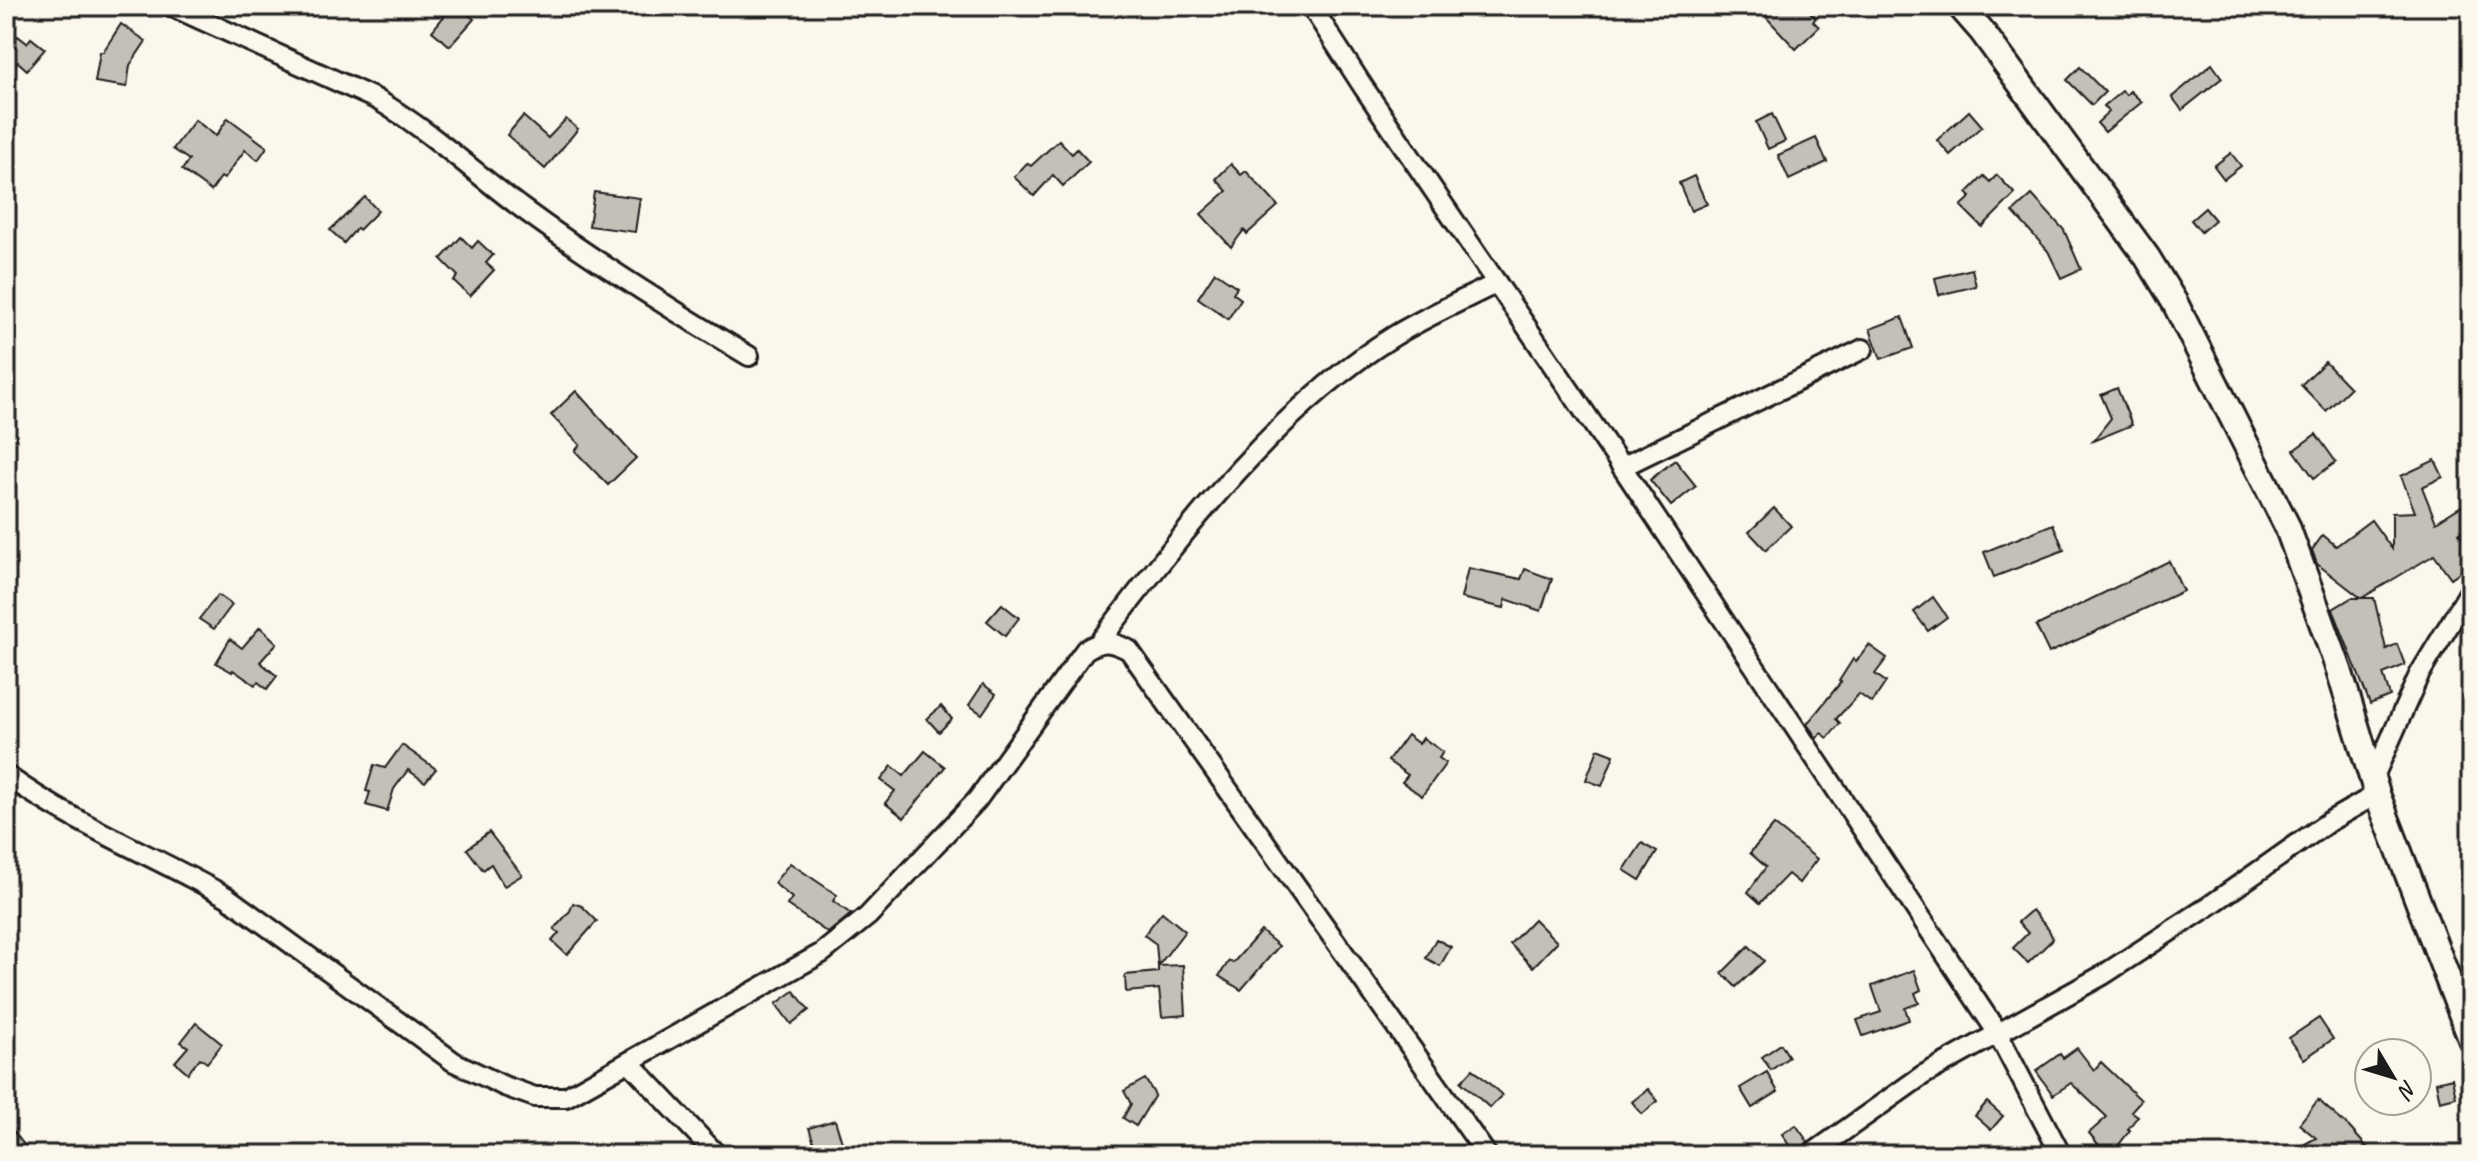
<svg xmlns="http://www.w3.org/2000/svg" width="2477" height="1161" font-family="Caveat,sans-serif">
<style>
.building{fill:#c3c0b8;stroke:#1c1c1c;stroke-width:2}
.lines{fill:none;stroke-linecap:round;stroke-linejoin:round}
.street-casing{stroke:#1c1c1c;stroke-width:24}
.secondary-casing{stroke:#1c1c1c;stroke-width:30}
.street{stroke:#fbf7ec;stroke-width:18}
.secondary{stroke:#fbf7ec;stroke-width:24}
</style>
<rect width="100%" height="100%" fill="#fbf7ec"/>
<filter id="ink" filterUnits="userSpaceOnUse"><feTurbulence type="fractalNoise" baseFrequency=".0125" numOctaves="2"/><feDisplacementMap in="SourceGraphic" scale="16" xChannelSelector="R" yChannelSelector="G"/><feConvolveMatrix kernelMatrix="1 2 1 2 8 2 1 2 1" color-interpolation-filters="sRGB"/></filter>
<g filter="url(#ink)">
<g class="building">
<polygon points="434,6 458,6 474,19 450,46 432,31 445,15"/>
<polygon points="1778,6 1804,6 1816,18 1813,21 1819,27 1796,49 1766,17"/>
<polygon points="121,24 146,41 130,65 127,87 95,82 100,52 103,52"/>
<polygon points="18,36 27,43 31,38 45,49 27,70 18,62 6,77 6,51"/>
<polygon points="2212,64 2222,78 2182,110 2172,97"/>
<polygon points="2080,67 2105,92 2092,105 2067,80"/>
<polygon points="2122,91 2126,95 2130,91 2142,102 2105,132 2097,123 2109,112 2104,106"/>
<polygon points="1969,111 1982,126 1950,155 1937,140"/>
<polygon points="1772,114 1785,141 1768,149 1756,122"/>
<polygon points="523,116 548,138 566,119 578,129 545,169 507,135"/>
<polygon points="228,118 267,147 258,160 245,150 224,179 221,177 211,191 182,170 189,160 173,149 195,120 216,136"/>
<polygon points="1816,138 1827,162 1789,180 1778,155"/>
<polygon points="1059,140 1072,154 1077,149 1089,162 1063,186 1053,175 1034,196 1014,177 1027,163 1031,166"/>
<polygon points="2231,153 2241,166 2224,179 2214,166"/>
<polygon points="1231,164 1241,175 1246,171 1278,206 1247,234 1244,230 1231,247 1201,214 1227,191 1216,179"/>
<polygon points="1997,175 2015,194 1982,227 1961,206 1971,197 1967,193 1984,176 1990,182"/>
<polygon points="1694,176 1707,204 1691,211 1679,183"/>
<polygon points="594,192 640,198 635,232 589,226"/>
<polygon points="2032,195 2064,230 2081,269 2061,278 2048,251 2013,212"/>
<polygon points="365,197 378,211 359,230 357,228 344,243 330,230"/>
<polygon points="2205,208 2215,220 2201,232 2191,220"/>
<polygon points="461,237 472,248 478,241 493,255 486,263 494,270 470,296 454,281 458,276 441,259"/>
<polygon points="1972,269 1976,286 1939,295 1935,278"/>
<polygon points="1215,272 1237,287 1233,293 1241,299 1228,319 1198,298"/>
<polygon points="1902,317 1913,348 1881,359 1870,329"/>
<polygon points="2325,362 2350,388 2326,411 2301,385"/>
<polygon points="2117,388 2132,425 2093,441 2111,418 2101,395"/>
<polygon points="576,391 636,458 608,485 575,451 580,445 551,415"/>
<polygon points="2316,434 2336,462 2314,478 2294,450"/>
<polygon points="1675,460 1696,486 1671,506 1650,480"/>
<polygon points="2435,460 2443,477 2422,487 2436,522 2471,500 2471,525 2459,533 2471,550 2471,564 2451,578 2434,555 2362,598 2374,598 2386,649 2397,644 2405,665 2383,674 2390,696 2370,704 2333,609 2351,598 2361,598 2317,564 2312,550 2323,535 2336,546 2371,520 2392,549 2392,513 2415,512 2401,476"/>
<polygon points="1774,508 1791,526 1766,550 1749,532"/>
<polygon points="2053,524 2064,550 1994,577 1984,552"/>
<polygon points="2169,561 2183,591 2049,653 2036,626"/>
<polygon points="1468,568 1521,579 1525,569 1552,579 1541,611 1506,599 1504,608 1461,598"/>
<polygon points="218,595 232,605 214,629 199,619"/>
<polygon points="1933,597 1947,617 1928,631 1914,612"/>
<polygon points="1002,604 1019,618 1005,636 987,621"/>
<polygon points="260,627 277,643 260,662 277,676 267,689 258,682 255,685 233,670 232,672 216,663 230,639 242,648"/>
<polygon points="1869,645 1887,658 1875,674 1886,682 1872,703 1859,694 1836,719 1840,723 1828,738 1821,733 1817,738 1807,724 1841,682 1839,681 1853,659 1856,662"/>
<polygon points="983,684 996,694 982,714 969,705"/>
<polygon points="941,706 952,719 939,732 927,719"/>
<polygon points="1407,735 1419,744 1423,738 1443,752 1439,758 1446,763 1422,796 1402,782 1408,775 1388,761"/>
<polygon points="402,745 436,769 425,782 408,770 394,789 387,811 366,805 370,792 366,791 374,765 385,768"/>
<polygon points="1598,749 1614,755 1602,786 1586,780"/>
<polygon points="925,751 945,767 904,818 885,803 895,791 881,780 892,766 904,776"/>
<polygon points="1774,825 1817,859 1799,883 1788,874 1760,903 1748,892 1766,867 1750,853"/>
<polygon points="489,832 522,875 504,886 491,864 483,870 467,849"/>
<polygon points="1642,843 1657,852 1640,880 1624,870"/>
<polygon points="790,863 837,895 833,901 851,914 828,933 787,905 792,898 774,883"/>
<polygon points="573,903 582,906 597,921 567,955 552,941 559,933 554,929 570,911"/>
<polygon points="2032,910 2049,930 2053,939 2028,963 2013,948 2028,933 2018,922"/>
<polygon points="1162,912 1185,931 1158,966 1156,944 1144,935"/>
<polygon points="1534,919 1557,942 1533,967 1510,944"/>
<polygon points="1261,931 1279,946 1241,990 1219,976 1229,961 1233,963"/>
<polygon points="1436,939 1451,947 1440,966 1426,958"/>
<polygon points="1749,946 1764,961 1736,987 1722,973"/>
<polygon points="1183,965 1186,1015 1162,1017 1159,989 1126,992 1125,975 1158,972 1158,966"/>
<polygon points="1914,970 1921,990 1915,993 1919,1003 1905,1008 1909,1020 1863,1036 1857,1020 1881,1012 1872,986"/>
<polygon points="794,991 809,1010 791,1024 776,1004"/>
<polygon points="2319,1018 2333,1039 2304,1059 2289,1038"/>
<polygon points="196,1023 222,1044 207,1063 200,1058 188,1073 175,1062 188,1047 181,1042"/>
<polygon points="1781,1044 1789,1057 1771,1070 1762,1057"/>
<polygon points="2077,1048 2094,1070 2101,1062 2141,1100 2131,1111 2138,1116 2128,1129 2130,1130 2111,1155 2107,1155 2089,1133 2107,1117 2071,1083 2053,1095 2036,1071 2060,1054 2063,1058"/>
<polygon points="1473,1069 1502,1095 1490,1108 1461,1082"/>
<polygon points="1767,1072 1778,1092 1752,1108 1740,1088"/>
<polygon points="2452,1078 2456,1097 2440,1101 2436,1082"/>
<polygon points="1145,1079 1155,1095 1136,1126 1123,1118 1131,1104 1124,1091"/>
<polygon points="1648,1089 1658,1101 1642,1114 1632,1102"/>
<polygon points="2318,1100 2349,1127 2374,1155 2285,1155 2316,1138 2299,1124"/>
<polygon points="1987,1102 2003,1116 1991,1130 1975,1116"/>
<polygon points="835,1120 845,1152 834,1155 818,1155 809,1128"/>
<polygon points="6,1122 25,1146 30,1155 6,1155"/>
<polygon points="1796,1125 1808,1142 1800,1149 1798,1155 1795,1155 1782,1134"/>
</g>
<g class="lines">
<defs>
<g id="street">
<path d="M 171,6 L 376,99 C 431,131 473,172 523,209 C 595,262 672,310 749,356"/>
<polyline points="1311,6 1364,88 1622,467 1997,1032 2061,1155"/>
<polyline points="1622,467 1863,349"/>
<path d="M 1100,641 C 1184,532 1276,409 1394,336 C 1427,316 1463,300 1497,283"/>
<path d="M 6,775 C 75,825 153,855 227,897 L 454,1062 L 504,1086 L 535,1097 L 566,1097 L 822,953 L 868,916 L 977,800 L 1085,650 C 1103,639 1111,641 1129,650 L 1487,1155"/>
<polyline points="2372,781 2419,675 2471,589"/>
<polyline points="629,1062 717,1155"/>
<polyline points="1810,1155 1923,1075 2103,975 2209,906 2330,821 2377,794"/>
</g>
<polyline id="secondary" points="1960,6 1981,30 2147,257 2175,303 2287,526 2339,670 2377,794 2471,1039"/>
</defs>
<use href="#street" class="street-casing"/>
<use href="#secondary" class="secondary-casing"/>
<use href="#street" class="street"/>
<use href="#secondary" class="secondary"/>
</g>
</g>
<rect width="2477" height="1161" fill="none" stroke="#fbf7ec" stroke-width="32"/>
<rect x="16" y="16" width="2445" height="1129" fill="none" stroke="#1c1c1c" stroke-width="3" filter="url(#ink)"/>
<g transform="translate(2393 1077) rotate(128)"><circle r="38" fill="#fbf7ec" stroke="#a29f99" stroke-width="2"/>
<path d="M0-6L14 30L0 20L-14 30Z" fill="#1c1c1c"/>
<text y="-12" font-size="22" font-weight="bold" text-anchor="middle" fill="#1c1c1c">N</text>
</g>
</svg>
